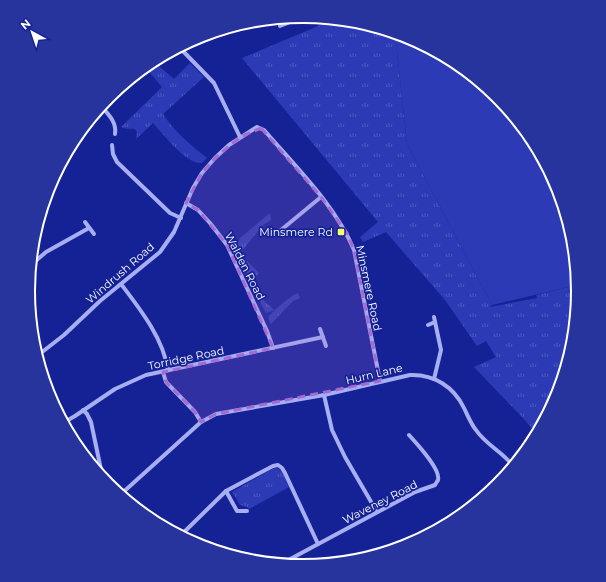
<svg xmlns="http://www.w3.org/2000/svg" width="606" height="582" font-family="Montserrat,sans-serif">
<style>
.grass{fill:url(#grass-tufts)}
.park{fill:#2c3bb5}
.lines{fill:none;stroke-linecap:round;stroke-linejoin:round}
.minor{stroke:#a7aff2;stroke-width:4}
.marked{fill:#a36bd2;fill-opacity:0.2;stroke:#a36bd2;stroke-width:3;stroke-dasharray:8 5;stroke-linejoin:round}
.poi-dot{fill:#f8ff67;stroke:#152296;stroke-width:1.5}
.labels{text-anchor:middle;stroke-width:3.5;stroke-linejoin:round;paint-order:stroke}
.poi-label{font-size:11px;fill:#fff;stroke:#152296;text-anchor:end}
.street-label{font-size:11px;fill:#fff;stroke:#152296}
.rim{fill:none;stroke:#fff;stroke-width:2}
</style>
<defs>
<pattern id="grass-tufts" width="24" height="20" patternUnits="userSpaceOnUse"><rect width="24" height="20" fill="#2c3bb5"/><path d="M3 7l-1-3M5 7V3M7 7l1-3M15 17l-1-3M17 17v-4M19 17l1-3" fill="none" stroke="#4c58c0"/></pattern>
</defs>
<rect width="100%" height="100%" fill="#152296"/>
<g class="grass">
<polygon points="335,19 357,21 395,33 407,144 492,305 490,307 537,298 536,295 577,285 578,291 573,345 557,396 537,434 523,418 474,367 496,357 486,341 477,346 445,300 386,232 363,242 360,237 378,222 242,58"/>
<path d="M 153,61 L 174,79 L 190,63 L 204,77 L 163,114 C 174,131 190,145 207,158 L 202,163 C 187,165 163,134 153,123 L 136,139 C 140,123 129,132 121,127 L 162,87 L 145,67 Z"/>
<polygon points="270,213 271,220 263,225 241,252 237,252 236,246 240,238"/>
<polygon points="241,255 259,273 254,278 249,277 240,261"/>
<polygon points="255,292 274,310 266,313"/>
<path d="M 298,293 L 300,298 L 293,301 L 271,324 L 268,318 C 270,313 293,294 298,293 Z"/>
<path d="M 274,468 C 283,468 286,479 289,487 L 249,509 L 247,507 L 240,505 L 232,492 Z"/>
</g>
<polygon class="park" points="395,33 408,37 456,62 498,97 532,138 557,186 573,238 577,285 492,305 407,144"/>
<g class="lines">
<g class="minor">
<polyline points="280,26 305,16"/>
<polyline points="179,47 214,83 240,137"/>
<path d="M 101,106 C 108,114 117,122 115,134"/>
<polyline points="112,145 113,154 117,162 170,213 181,218"/>
<polyline points="186,203 198,210 210,223 227,245 267,331 273,348"/>
<polyline points="85,222 94,234"/>
<polyline points="281,230 321,197"/>
<polyline points="31,265 46,252 89,228"/>
<path d="M 121,284 C 140,309 163,338 168,370"/>
<polyline points="434,317 441,350 434,379"/>
<polyline points="428,325 435,322"/>
<polyline points="320,329 326,346"/>
<path d="M 37,356 L 64,335 L 100,301 L 160,252 L 174,232 L 193,188 L 202,173 L 215,158 L 229,145 L 257,127 L 264,130 C 296,167 335,205 354,250 L 380,381"/>
<polyline points="163,372 166,382 195,412 201,422"/>
<polyline points="324,395 332,430 345,457 377,512"/>
<polyline points="83,410 87,414 91,422 103,479"/>
<polyline points="63,423 75,416 115,389 146,375 323,337"/>
<polyline points="226,491 237,511 247,511"/>
<path d="M 120,495 L 201,422 L 216,414 L 324,395 L 410,375 C 434,374 454,387 464,408 C 468,416 471,424 476,430 C 486,445 503,452 513,466"/>
<polyline points="180,536 226,491 273,466 278,465 282,468 285,473 318,544"/>
<path d="M 281,564 L 415,492 L 435,485 C 436,483 437,482 438,480 C 441,469 416,443 409,435"/>
</g>
</g>
<path class="marked" d="M 261,128 L 321,197 L 347,233 L 354,250 L 380,381 L 216,414 L 201,422 L 195,412 L 166,382 L 163,372 L 273,348 L 227,245 L 198,210 L 186,203 L 202,173 L 215,158 L 240,137 Z"/>
<rect class="poi-dot" x="337" y="228" width="8" height="8" rx="2"/>
<g class="labels">
<g class="poi-label">
<text x="333" y="236">Minsmere Rd</text>
</g>
<g class="street-label">
<text transform="translate(245 266) rotate(63)" y="4">Walden Road</text>
<text transform="translate(120 273) rotate(-41)" y="4">Windrush Road</text>
<text transform="translate(369 288) rotate(78)" y="4">Minsmere Road</text>
<text transform="translate(186 358) rotate(-12)" y="4">Torridge Road</text>
<text transform="translate(374 374) rotate(-13)" y="4">Hurn Lane</text>
<text transform="translate(380 502) rotate(-27)" y="4">Waveney Road</text>
</g>
</g>
<path d="M0 0H606V582H0ZM35 291a268 268 0 1 1 536 0a268 268 0 1 1-536 0Z" fill="#28349e" fill-rule="evenodd"/>
<path class="rim" d="M35 291a268 268 0 1 1 536 0a268 268 0 1 1-536 0Z"/>
<g transform="translate(32 32) rotate(320)" stroke="#152296" stroke-width="3" paint-order="stroke">
<path d="M0-3L7 15L0 10L-7 15Z" fill="#ffffff"/>
<text y="-6" font-size="11" font-weight="bold" text-anchor="middle" fill="#ffffff">N</text>
</g>
</svg>
